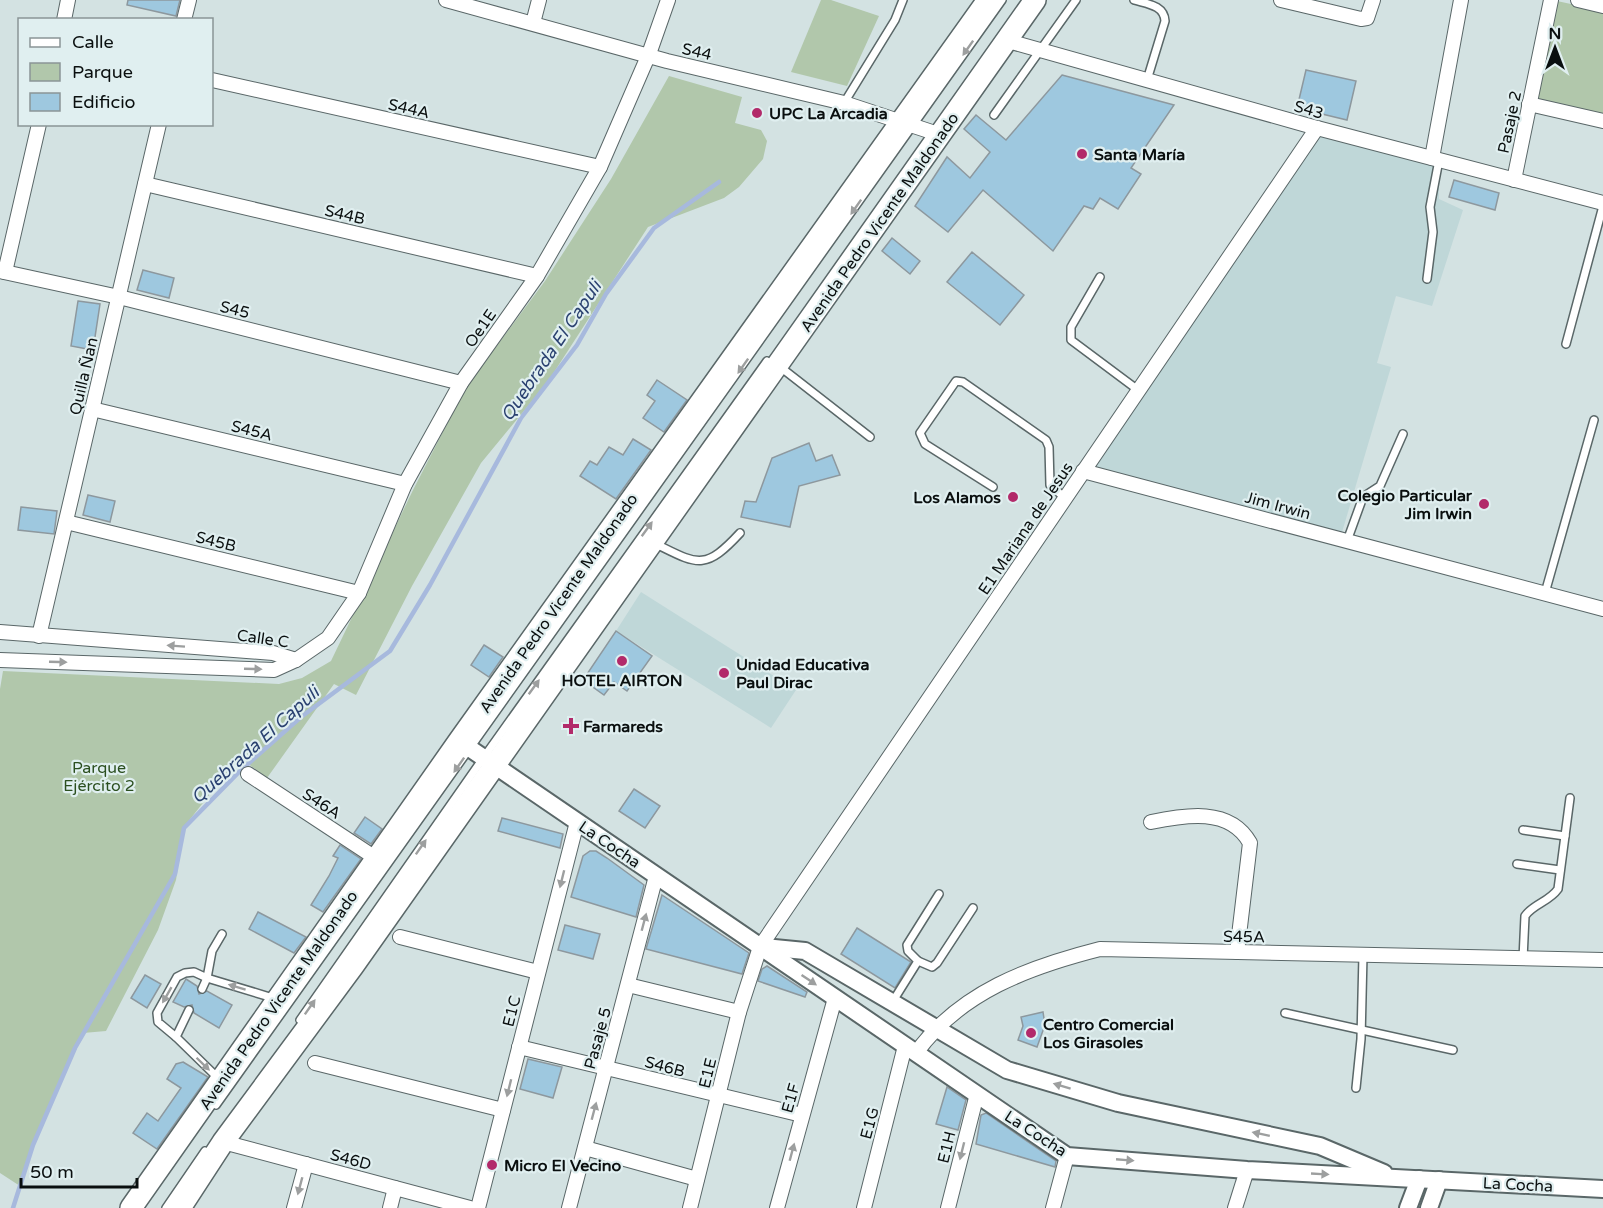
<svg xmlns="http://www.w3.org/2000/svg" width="1603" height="1208" font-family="'Varela Round',sans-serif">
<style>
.built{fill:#bfd7d8}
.green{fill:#b1c7ab}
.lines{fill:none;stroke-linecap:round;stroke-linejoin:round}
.stream{stroke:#a7b9dd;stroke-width:4.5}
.building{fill:#9ec8df;stroke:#8d989e;stroke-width:1.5}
.service-casing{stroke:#5a6768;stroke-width:10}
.minor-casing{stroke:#5a6768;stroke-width:16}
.tertiary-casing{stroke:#5a6768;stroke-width:20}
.primary-casing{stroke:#5a6768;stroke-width:24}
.service{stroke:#fff;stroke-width:7}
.minor{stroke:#fff;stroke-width:14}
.tertiary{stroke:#fff;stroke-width:16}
.primary{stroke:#fff;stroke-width:21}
.oneway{fill:#9d9f9f}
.poi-dot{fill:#b22a6a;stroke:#e0eff0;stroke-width:2}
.labels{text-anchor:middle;stroke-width:4.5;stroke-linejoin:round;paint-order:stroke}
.street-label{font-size:16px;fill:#0a0f0f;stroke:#e0eff0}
.poi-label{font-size:16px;font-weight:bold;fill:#0a0f0f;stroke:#e0eff0;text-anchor:start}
.park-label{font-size:16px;fill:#2b4f1f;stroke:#e0eff0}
.water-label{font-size:18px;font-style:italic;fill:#2a4170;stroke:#e0eff0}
</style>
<rect width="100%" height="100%" fill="#d3e2e2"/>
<g class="built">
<polygon points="1317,128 1439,160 1439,199 1463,210 1432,306 1396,296 1377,363 1391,367 1340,539 1083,471"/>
<polygon points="641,592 796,690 771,728 616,631"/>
</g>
<g class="green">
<polygon points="821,0 831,0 879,16 847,86 791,72"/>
<polygon points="1557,1 1603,11 1603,114 1531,97"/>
<polygon points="669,76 742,97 735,123 761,130 767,141 763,159 739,187 724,198 648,227 547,383 481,463 412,586 356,695 334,684 267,778 239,757 184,827 176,880 158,930 106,1031 83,1033 33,1145 20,1186 0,1173 0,689 3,671 279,684 302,678 331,661 413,490 466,387 545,281 611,179"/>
</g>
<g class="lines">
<polyline class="stream" points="13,1208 33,1145 75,1048 175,874 184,828 241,770 301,717 390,651 430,585 521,418 577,345 606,294 654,228 719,182"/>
</g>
<g class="building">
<polygon points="128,0 180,0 176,16 127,5"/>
<polygon points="1306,70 1356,81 1347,120 1297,108"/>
<polygon points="1062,75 1174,105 1131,168 1141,174 1118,209 1100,198 1093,209 1084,206 1053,251 983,190 948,232 915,206 947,157 970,178 990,152 964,129 976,115 1006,140"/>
<polygon points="1454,180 1499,193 1495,210 1449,197"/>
<polygon points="892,238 920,261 910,274 882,251"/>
<polygon points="972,252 1024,295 1000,325 947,282"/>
<polygon points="143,270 174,278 169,298 137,290"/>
<polygon points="78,301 100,304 93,350 71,346"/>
<polygon points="657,380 687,400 664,432 643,418 655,401 647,395"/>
<polygon points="633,439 651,450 616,499 580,476 590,461 597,465 609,447 623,455"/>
<polygon points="809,443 816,461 832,455 840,475 799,486 790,527 741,517 745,501 756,502 772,458"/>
<polygon points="88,495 115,501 110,522 83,515"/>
<polygon points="21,507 57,511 54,534 18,530"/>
<polygon points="616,631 652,656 627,691 614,682 604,695 583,680"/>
<polygon points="484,645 503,657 489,677 471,665"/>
<polygon points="634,789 660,806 645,828 619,811"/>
<polygon points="365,817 382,829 371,844 354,833"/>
<polygon points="502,818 563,834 560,848 498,831"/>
<polygon points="340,845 361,859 323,912 311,905 329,876 338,858 333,856"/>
<polygon points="590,851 596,851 607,858 644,885 636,917 571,897 583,856"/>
<polygon points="662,895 749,953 742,974 646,949"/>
<polygon points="258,912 306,937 294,953 249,929"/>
<polygon points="565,925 600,934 593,959 558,950"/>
<polygon points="857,928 911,962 895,988 841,954"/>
<polygon points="767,966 807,992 805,997 758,981 762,969"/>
<polygon points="145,975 161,984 147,1008 131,998"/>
<polygon points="186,979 197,986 199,994 207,991 232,1005 219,1028 194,1013 192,1005 184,1007 173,1002"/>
<polygon points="1043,1012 1045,1025 1037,1047 1018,1040 1023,1026 1021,1017"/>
<polygon points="528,1059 562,1067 553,1098 520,1089"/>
<polygon points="183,1062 208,1077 157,1149 133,1133 147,1113 158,1121 181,1088 167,1079 176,1064"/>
<polygon points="947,1087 966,1100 958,1130 936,1124"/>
<polygon points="986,1113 1056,1161 1055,1167 976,1144 981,1115"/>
</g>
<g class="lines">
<defs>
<g id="service">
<path d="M 1134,0 C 1147,4 1164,5 1165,21 L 1147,80"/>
<polyline points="844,103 895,20 903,0"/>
<polyline points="994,115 1076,0"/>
<polyline points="1100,277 1071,327 1071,340 1138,390"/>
<polyline points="1427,279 1433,232 1430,207 1439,160"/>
<polyline points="1566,344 1603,206"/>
<polyline points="779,366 870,437"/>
<polyline points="993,487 925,444 920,433 956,381 963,382 1046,440 1049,447 1050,485 1065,498"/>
<polyline points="1347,541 1363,497 1380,486 1403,434"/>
<path d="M 654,543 C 697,564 704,572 740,533"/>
<polyline points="1545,593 1594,420"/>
<polyline points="1523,830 1565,836"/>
<polyline points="1517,864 1560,870"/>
<path d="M 1523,959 L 1525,916 C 1533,904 1549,902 1558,889 L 1570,798"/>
<polyline points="918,961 932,967 937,963 973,908"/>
<polyline points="202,989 207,978 273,998"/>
<polyline points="893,1001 918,961 908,951 907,945 939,894"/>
<polyline points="189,1010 176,1037 219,1079"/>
<polyline points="1285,1013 1453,1050"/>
<polyline points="300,1020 484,757 767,361"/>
<polyline points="176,1037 158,1022 157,1013 177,977 185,973 194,972 207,978 212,951 222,934"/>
<polyline points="1356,1088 1361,1039 1363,955"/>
<polyline points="216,1105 1002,0"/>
<polyline points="166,1208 205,1151"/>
</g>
<g id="minor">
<polyline points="446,0 667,61 844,103 941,135"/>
<polyline points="1281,0 1361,19 1367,18 1373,0"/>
<polyline points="1578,0 1603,6"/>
<polyline points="64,20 68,0"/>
<polyline points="184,20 189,0"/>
<polyline points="533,23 539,0"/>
<polyline points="1008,41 1317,128 1603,203"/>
<polyline points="212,80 600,167"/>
<polyline points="1529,104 1603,121"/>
<polyline points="1432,158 1461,0"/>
<polyline points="1514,180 1551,0"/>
<polyline points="145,184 537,276"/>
<polyline points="0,271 119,297 461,383"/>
<polyline points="5,272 39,124"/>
<polyline points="92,409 405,484"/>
<polyline points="1083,471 1603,609"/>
<polyline points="66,522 359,593"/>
<polyline points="0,632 273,653 296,660"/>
<polyline points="39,636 159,124"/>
<polyline points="0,660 274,670 296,660 328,638 359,593 405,484 461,383 537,276 600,167 649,54 668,0"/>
<polyline points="248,774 377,859"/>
<path d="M 1151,822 C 1185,815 1230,807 1250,843 L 1237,952"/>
<polyline points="400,937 538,972"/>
<polyline points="628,985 739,1012"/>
<polyline points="519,1047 802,1115"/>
<path d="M 916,1053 C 960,992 1029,967 1100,949 L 1603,960"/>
<polyline points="315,1063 503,1110"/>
<polyline points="223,1142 470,1208"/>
<polyline points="585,1148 697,1179"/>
<polyline points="294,1208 306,1164"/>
<polyline points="390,1208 395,1188"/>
<polyline points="478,1208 577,822"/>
<polyline points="569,1208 656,876"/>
<polyline points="690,1208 739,1012 760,947 1317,128"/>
<polyline points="777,1208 835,998"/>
<polyline points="864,1208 905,1046"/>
<polyline points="948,1208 977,1094"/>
<polyline points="1053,1208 1067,1156"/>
<polyline points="1235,1208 1247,1170"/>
</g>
<g id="tertiary">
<polyline points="459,741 1067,1156 1247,1170 1603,1189"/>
<polyline points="764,947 805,951 1007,1070 1118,1103 1320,1146 1384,1173"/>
<polyline points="1408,1208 1419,1179"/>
<polyline points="1429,1208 1439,1180"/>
</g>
<g id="primary">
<polyline points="131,1208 459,741 988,0"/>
<polyline points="180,1208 223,1142 353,966 1035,0"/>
</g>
</defs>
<use href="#service" class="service-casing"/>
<use href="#minor" class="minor-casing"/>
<use href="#tertiary" class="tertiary-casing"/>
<use href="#primary" class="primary-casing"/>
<use href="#service" class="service"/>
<use href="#minor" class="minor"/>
<use href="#tertiary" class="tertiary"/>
<use href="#primary" class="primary"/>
</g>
<defs><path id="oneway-solid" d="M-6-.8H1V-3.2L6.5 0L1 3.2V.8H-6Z" transform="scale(1.5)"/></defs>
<g class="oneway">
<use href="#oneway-solid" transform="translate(968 48) rotate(125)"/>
<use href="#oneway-solid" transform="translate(856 207) rotate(125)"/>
<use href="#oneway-solid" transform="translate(743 366) rotate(125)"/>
<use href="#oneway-solid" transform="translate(647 529) rotate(-54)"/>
<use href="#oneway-solid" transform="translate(176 646) rotate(-176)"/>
<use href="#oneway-solid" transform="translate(58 662) rotate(2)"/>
<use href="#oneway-solid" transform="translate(253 669) rotate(2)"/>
<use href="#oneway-solid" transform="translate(534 687) rotate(-54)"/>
<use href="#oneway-solid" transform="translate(459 765) rotate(125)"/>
<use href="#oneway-solid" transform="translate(421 847) rotate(-55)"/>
<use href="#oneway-solid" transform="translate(562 879) rotate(104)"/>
<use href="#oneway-solid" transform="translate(644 922) rotate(-75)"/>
<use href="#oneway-solid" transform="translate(809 980) rotate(34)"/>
<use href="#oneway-solid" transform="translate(237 987) rotate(-163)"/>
<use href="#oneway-solid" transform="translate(167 995) rotate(120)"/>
<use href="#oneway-solid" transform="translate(310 1007) rotate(-55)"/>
<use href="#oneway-solid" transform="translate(203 1064) rotate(44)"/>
<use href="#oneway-solid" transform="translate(1062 1086) rotate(-163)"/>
<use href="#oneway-solid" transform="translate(509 1088) rotate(104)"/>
<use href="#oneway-solid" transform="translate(594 1111) rotate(-75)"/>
<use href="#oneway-solid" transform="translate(1261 1134) rotate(-168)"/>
<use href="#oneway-solid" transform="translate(962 1151) rotate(104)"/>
<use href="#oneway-solid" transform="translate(792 1152) rotate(-75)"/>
<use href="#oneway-solid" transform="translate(1125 1160) rotate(5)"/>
<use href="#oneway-solid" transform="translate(1320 1174) rotate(3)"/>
<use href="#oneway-solid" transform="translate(300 1186) rotate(105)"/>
</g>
<g class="poi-dot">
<circle cx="757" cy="113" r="6"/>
<circle cx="1082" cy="154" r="6"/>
<circle cx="1013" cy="497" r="6"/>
<circle cx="1484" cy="504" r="6"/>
<circle cx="622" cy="661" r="6"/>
<circle cx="724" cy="673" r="6"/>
<path d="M568 717h6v6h6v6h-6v6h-6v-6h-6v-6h6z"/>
<circle cx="1031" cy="1033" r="6"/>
<circle cx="492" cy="1165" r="6"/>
</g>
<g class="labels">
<g class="street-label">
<text transform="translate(697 51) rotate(13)" y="6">S44</text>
<text transform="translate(409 108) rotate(13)" y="6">S44A</text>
<text transform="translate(1309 109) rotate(16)" y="6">S43</text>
<text transform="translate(1509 122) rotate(-78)" y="6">Pasaje 2</text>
<text transform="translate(345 214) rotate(13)" y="6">S44B</text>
<text transform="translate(879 222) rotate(-55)" y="6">Avenida Pedro Vicente Maldonado</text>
<text transform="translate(235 309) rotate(14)" y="6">S45</text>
<text transform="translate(480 328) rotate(-55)" y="6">Oe1E</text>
<text transform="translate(83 376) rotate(-77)" y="6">Quilla Ñan</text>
<text transform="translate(252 430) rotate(14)" y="6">S45A</text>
<text transform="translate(1278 505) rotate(15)" y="6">Jim Irwin</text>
<text transform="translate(1025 528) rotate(-56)" y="6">E1 Mariana de Jesus</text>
<text transform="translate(216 541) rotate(14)" y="6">S45B</text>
<text transform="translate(558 603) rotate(-55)" y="6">Avenida Pedro Vicente Maldonado</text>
<text transform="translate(263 638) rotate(8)" y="6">Calle C</text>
<text transform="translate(322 803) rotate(33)" y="6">S46A</text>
<text transform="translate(610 844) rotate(34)" y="6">La Cocha</text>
<text transform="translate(1244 936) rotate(1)" y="6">S45A</text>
<text transform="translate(278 1000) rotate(-55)" y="6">Avenida Pedro Vicente Maldonado</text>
<text transform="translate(511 1011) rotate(-76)" y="6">E1C</text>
<text transform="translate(597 1038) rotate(-75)" y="6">Pasaje 5</text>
<text transform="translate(665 1066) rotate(15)" y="6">S46B</text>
<text transform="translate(707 1073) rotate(-76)" y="6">E1E</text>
<text transform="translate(790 1098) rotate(-74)" y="6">E1F</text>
<text transform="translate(869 1123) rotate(-75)" y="6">E1G</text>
<text transform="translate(1036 1133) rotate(33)" y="6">La Cocha</text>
<text transform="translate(946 1147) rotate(-76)" y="6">E1H</text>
<text transform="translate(351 1159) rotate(15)" y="6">S46D</text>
<text transform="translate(1518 1184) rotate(3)" y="6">La Cocha</text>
</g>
<g class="poi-label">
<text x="769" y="119">UPC La Arcadia</text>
<text x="1094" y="160">Santa María</text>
<text x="1472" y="501" text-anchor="end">Colegio Particular<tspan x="1472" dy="18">Jim Irwin</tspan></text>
<text x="1001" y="503" text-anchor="end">Los Alamos</text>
<text x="736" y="670">Unidad Educativa<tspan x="736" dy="18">Paul Dirac</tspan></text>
<text x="622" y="686" text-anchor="middle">HOTEL AIRTON</text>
<text x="583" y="732">Farmareds</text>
<text x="1043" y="1030">Centro Comercial<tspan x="1043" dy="18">Los Girasoles</tspan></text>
<text x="504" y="1171">Micro El Vecino</text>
</g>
<g class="park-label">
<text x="99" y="773">Parque<tspan x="99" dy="18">Ejército 2</tspan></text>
</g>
<g class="water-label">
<text transform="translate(551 351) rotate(-56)" y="6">Quebrada El Capuli</text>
<text transform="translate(255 745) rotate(-42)" y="6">Quebrada El Capuli</text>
</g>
</g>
<rect x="18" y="18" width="195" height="108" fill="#e0eff0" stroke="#8a9596" stroke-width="1.5"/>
<rect x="30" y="38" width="30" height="9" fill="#ffffff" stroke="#8a9596" stroke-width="1.5"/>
<text x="72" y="48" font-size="18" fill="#0a0f0f">Calle</text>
<rect x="30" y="63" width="30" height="18" fill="#b1c7ab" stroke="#8a9596" stroke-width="1.5"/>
<text x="72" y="78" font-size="18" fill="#0a0f0f">Parque</text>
<rect x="30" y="93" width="30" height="18" fill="#9ec8df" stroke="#8a9596" stroke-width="1.5"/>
<text x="72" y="108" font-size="18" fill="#0a0f0f">Edificio</text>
<g transform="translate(1555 48)" stroke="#e0eff0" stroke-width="4.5" paint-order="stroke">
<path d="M0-4.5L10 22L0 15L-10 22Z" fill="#0a0f0f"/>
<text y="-9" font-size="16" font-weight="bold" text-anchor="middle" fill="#0a0f0f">N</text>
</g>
<path d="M21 1178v9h116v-9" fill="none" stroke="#0a0f0f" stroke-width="3"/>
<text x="30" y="1178" font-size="18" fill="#0a0f0f" stroke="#e0eff0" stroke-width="4.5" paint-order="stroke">50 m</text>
</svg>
